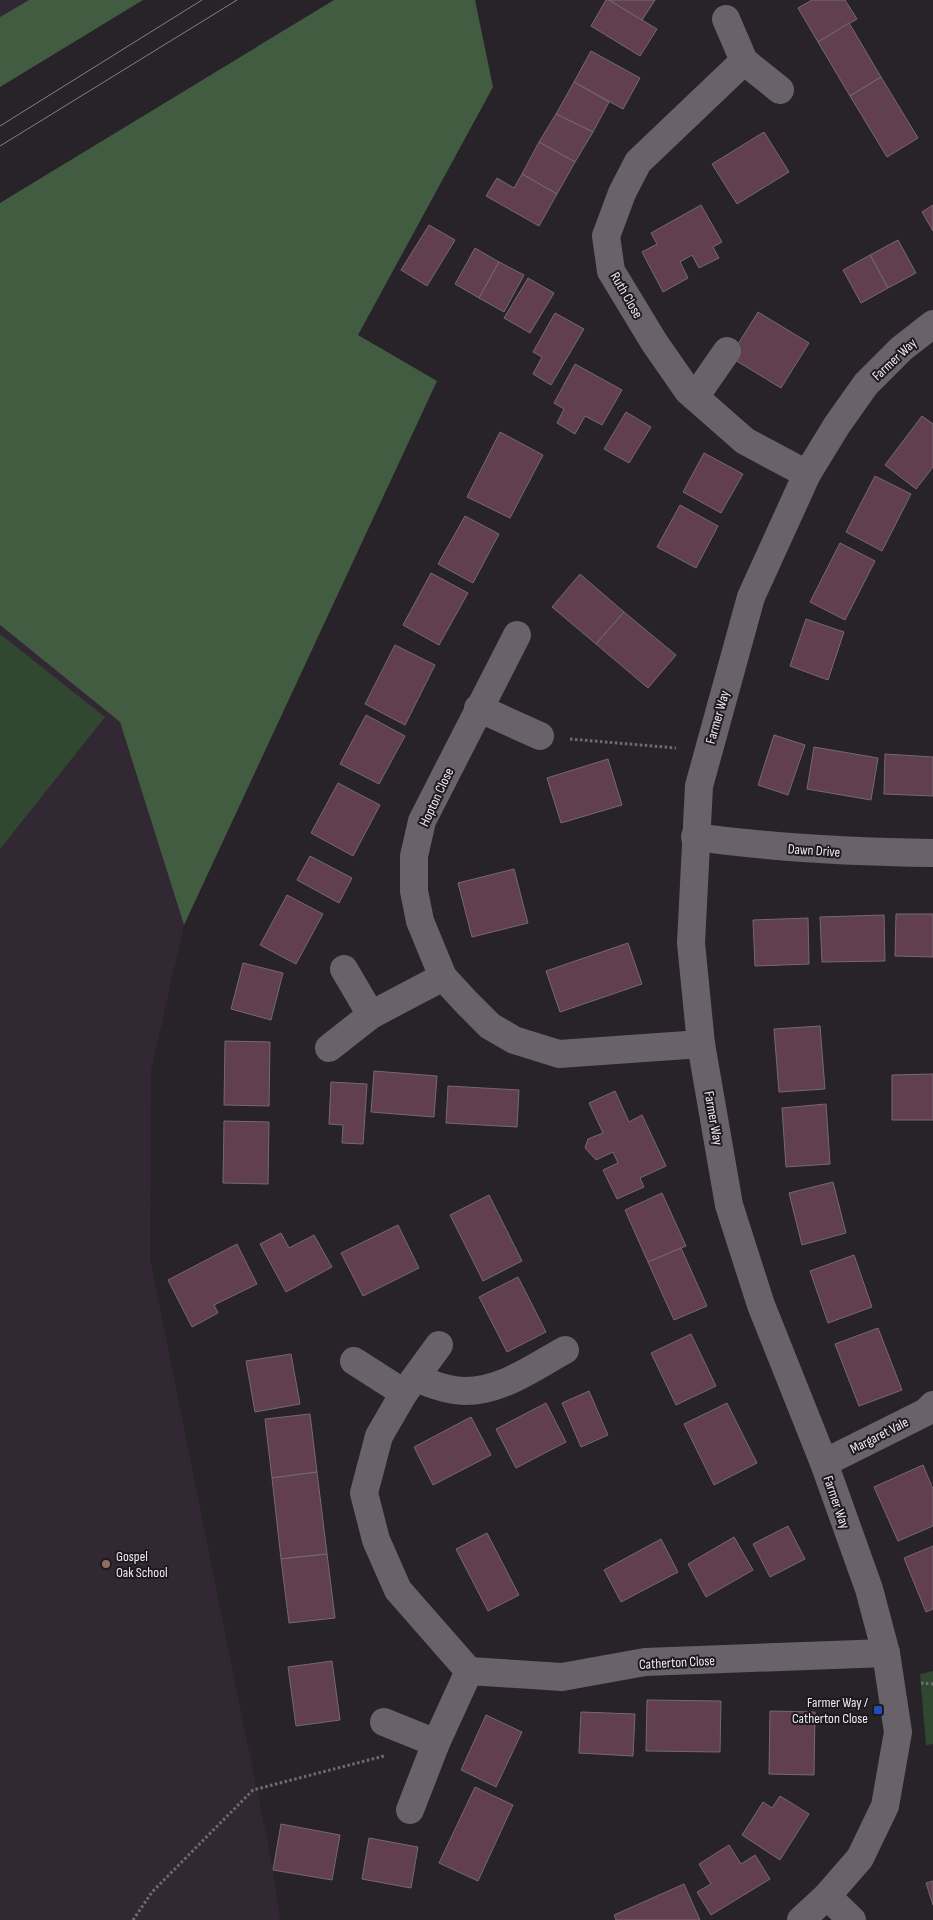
<svg xmlns="http://www.w3.org/2000/svg" width="933" height="1920" font-family="'Sofia Sans Condensed',sans-serif">
<style>
.built{fill:#322833}
.green{fill:#304730}
.forest{fill:#425c42}
.building{fill:#613f4d;stroke:#746a6e}
.lines{fill:none;stroke-linecap:round;stroke-linejoin:round}
.path{stroke:#706b71;stroke-width:3;stroke-dasharray:2.5 2.5;stroke-linecap:butt}
.minor{stroke:#69626a;stroke-width:28}
.tram{stroke:#847f85;stroke-width:1}
.education-dot{fill:#8d6e63;stroke:#1e191f;stroke-width:2}
.transit-dot{fill:#1a4fb4;stroke:#1e191f;stroke-width:2}
.labels{text-anchor:middle;stroke-width:4;stroke-linejoin:round;paint-order:stroke}
.street-label{font-size:14px;fill:#ede9ee;stroke:#1e191f}
.poi-label{font-size:14px;fill:#ede9ee;stroke:#1e191f;text-anchor:start}
</style>
<rect width="100%" height="100%" fill="#282329"/>
<g class="built">
<polygon points="0,0 29,0 0,17"/>
<polygon points="0,625 120,722 184,925 151,1071 150,1259 273,1870 280,1920 0,1920"/>
</g>
<g class="green">
<polygon points="0,634 105,717 0,849"/>
<polygon points="933,1671 933,1744 926,1745 920,1674"/>
</g>
<g class="forest">
<polygon points="29,0 143,0 0,87 0,17"/>
<polygon points="334,0 475,0 493,87 358,335 437,381 184,925 120,722 0,625 0,203"/>
</g>
<g class="building">
<polygon points="606,0 609,0 657,29 640,56 591,26"/>
<polygon points="609,0 655,0 642,20"/>
<polygon points="812,0 845,0 857,19 818,42 798,8"/>
<polygon points="849,23 881,77 850,96 818,42"/>
<polygon points="591,51 640,78 623,109 574,82"/>
<polygon points="881,77 918,138 887,157 850,96"/>
<polygon points="574,82 609,102 593,132 556,114"/>
<polygon points="556,114 593,132 575,162 539,142"/>
<polygon points="764,132 789,172 737,204 712,164"/>
<polygon points="539,142 575,162 557,194 522,174"/>
<polygon points="522,174 557,194 539,226 486,196 497,178 514,188"/>
<polygon points="701,205 722,242 713,247 719,258 699,268 692,255 680,262 688,278 663,292 642,252 657,244 651,233"/>
<polygon points="933,205 933,231 922,212"/>
<polygon points="429,225 455,240 427,286 401,270"/>
<polygon points="898,240 916,273 888,288 870,255"/>
<polygon points="475,248 499,262 479,298 455,284"/>
<polygon points="870,255 888,288 861,303 843,270"/>
<polygon points="499,262 524,275 504,312 479,298"/>
<polygon points="528,278 554,293 530,333 504,318"/>
<polygon points="758,312 809,343 781,388 730,357"/>
<polygon points="555,313 584,329 551,385 533,374 542,357 533,352"/>
<polygon points="575,364 622,390 602,425 585,416 575,434 557,423 564,409 554,403"/>
<polygon points="626,412 651,427 629,463 604,449"/>
<polygon points="922,416 933,424 933,467 916,489 885,465"/>
<polygon points="500,432 543,455 510,518 467,497"/>
<polygon points="704,453 743,474 721,513 683,492"/>
<polygon points="875,476 911,494 882,551 846,532"/>
<polygon points="680,505 718,526 696,568 657,547"/>
<polygon points="465,516 499,534 473,583 438,564"/>
<polygon points="840,543 875,561 845,620 810,602"/>
<polygon points="431,573 468,593 439,645 403,625"/>
<polygon points="580,574 624,612 596,644 552,607"/>
<polygon points="624,612 676,655 648,688 596,644"/>
<polygon points="806,619 844,632 828,680 790,666"/>
<polygon points="395,645 435,665 405,725 365,704"/>
<polygon points="366,715 405,736 379,784 340,764"/>
<polygon points="774,735 805,745 788,795 758,785"/>
<polygon points="814,747 878,758 871,800 807,789"/>
<polygon points="885,754 933,757 933,796 884,794"/>
<polygon points="608,759 622,805 561,823 547,778"/>
<polygon points="338,783 380,805 353,856 311,833"/>
<polygon points="310,856 352,878 339,903 297,880"/>
<polygon points="514,869 528,923 472,937 458,883"/>
<polygon points="287,895 323,914 296,964 260,945"/>
<polygon points="896,914 933,914 933,957 895,956"/>
<polygon points="884,915 885,961 822,962 820,917"/>
<polygon points="808,918 809,964 755,966 753,920"/>
<polygon points="628,943 642,984 560,1012 546,971"/>
<polygon points="243,963 283,973 271,1020 231,1009"/>
<polygon points="820,1026 825,1089 779,1092 774,1029"/>
<polygon points="225,1041 270,1042 269,1106 224,1105"/>
<polygon points="374,1071 437,1076 434,1117 371,1112"/>
<polygon points="933,1074 933,1120 892,1120 892,1075"/>
<polygon points="331,1082 367,1084 363,1144 342,1143 343,1125 329,1124"/>
<polygon points="448,1086 519,1090 517,1127 446,1123"/>
<polygon points="615,1091 629,1122 642,1115 666,1166 640,1178 644,1187 617,1199 603,1170 618,1163 613,1152 596,1160 585,1148 588,1139 603,1133 589,1103"/>
<polygon points="826,1104 830,1164 786,1167 782,1108"/>
<polygon points="224,1121 269,1122 268,1184 223,1183"/>
<polygon points="833,1182 846,1233 802,1245 789,1193"/>
<polygon points="662,1193 686,1246 648,1262 625,1210"/>
<polygon points="489,1195 522,1261 483,1281 450,1215"/>
<polygon points="398,1225 419,1268 363,1296 341,1253"/>
<polygon points="281,1233 289,1248 314,1235 332,1267 286,1292 260,1244"/>
<polygon points="237,1244 257,1284 214,1305 218,1313 192,1327 168,1280"/>
<polygon points="681,1248 707,1306 674,1320 648,1262"/>
<polygon points="854,1255 872,1307 828,1323 810,1271"/>
<polygon points="518,1277 546,1332 507,1352 479,1297"/>
<polygon points="878,1328 902,1390 859,1406 835,1344"/>
<polygon points="691,1334 716,1386 676,1405 651,1353"/>
<polygon points="291,1354 300,1404 255,1412 246,1361"/>
<polygon points="589,1391 608,1435 581,1447 562,1403"/>
<polygon points="546,1403 566,1442 516,1468 496,1429"/>
<polygon points="727,1403 757,1463 714,1485 684,1424"/>
<polygon points="310,1414 317,1472 272,1478 265,1419"/>
<polygon points="471,1417 491,1455 433,1485 414,1447"/>
<polygon points="923,1465 933,1489 933,1526 898,1541 874,1487"/>
<polygon points="317,1472 327,1554 281,1559 272,1478"/>
<polygon points="788,1526 805,1559 770,1577 753,1544"/>
<polygon points="487,1533 519,1595 488,1611 456,1549"/>
<polygon points="734,1537 753,1570 706,1597 688,1564"/>
<polygon points="661,1539 678,1572 621,1602 604,1570"/>
<polygon points="933,1546 933,1609 926,1612 904,1558"/>
<polygon points="327,1554 335,1618 289,1623 281,1559"/>
<polygon points="332,1661 340,1720 296,1726 288,1667"/>
<polygon points="647,1700 721,1701 720,1752 646,1751"/>
<polygon points="770,1711 815,1712 814,1775 769,1774"/>
<polygon points="581,1712 635,1714 633,1756 579,1753"/>
<polygon points="486,1715 522,1732 496,1787 461,1770"/>
<polygon points="475,1787 513,1805 478,1881 439,1863"/>
<polygon points="780,1796 809,1814 780,1860 742,1835 763,1802 772,1808"/>
<polygon points="281,1824 340,1835 332,1880 273,1870"/>
<polygon points="369,1838 418,1847 411,1888 362,1879"/>
<polygon points="729,1845 741,1864 755,1855 770,1879 711,1915 697,1892 711,1884 699,1864"/>
<polygon points="933,1881 933,1905 926,1883"/>
<polygon points="684,1884 700,1920 616,1920 614,1915"/>
</g>
<g class="lines">
<g class="path">
<polyline points="570,739 676,748"/>
<polyline points="921,1683 933,1684"/>
<polyline points="133,1920 152,1892 253,1790 384,1756"/>
</g>
<g class="minor">
<polyline points="726,19 744,61 638,162 622,193 606,236 611,271 654,342 688,391 745,441 807,474"/>
<polyline points="744,61 780,90"/>
<polyline points="695,397 727,351"/>
<polyline points="478,708 540,736"/>
<path d="M 695,837 C 775,848 853,852 933,853"/>
<polyline points="344,969 371,1015"/>
<polyline points="443,977 420,921 414,891 414,856 422,821 517,635"/>
<polyline points="329,1048 371,1015 443,977 467,1003 490,1026 514,1040 559,1054 701,1044"/>
<polyline points="439,1345 404,1393 379,1436 364,1493 376,1540 398,1590 469,1671"/>
<polyline points="354,1361 404,1393"/>
<path d="M 416,1378 C 431,1384 448,1391 465,1391 C 502,1391 534,1367 565,1350"/>
<polyline points="824,1463 926,1412 933,1405"/>
<polyline points="384,1722 436,1743"/>
<polyline points="410,1810 436,1743 469,1671 562,1677 645,1662 886,1653"/>
<polyline points="827,1896 852,1920"/>
<polyline points="801,1920 827,1896 860,1858 885,1806 898,1732 886,1653 869,1589 824,1463 761,1305 729,1205 701,1044 691,943 699,786 751,597 807,474 837,425 866,384 901,349 933,324"/>
</g>
<g class="tram">
<polyline points="0,126 202,0"/>
<polyline points="0,146 237,0"/>
</g>
</g>
<circle class="education-dot" cx="106" cy="1564" r="5"/>
<rect class="transit-dot" x="873" y="1705" width="10" height="10" rx="2.5"/>
<g class="labels">
<g class="street-label">
<text transform="translate(627 295) rotate(60)" y="5">Ruth Close</text>
<text transform="translate(894 359) rotate(-43)" y="5">Farmer Way</text>
<text transform="translate(717 717) rotate(-74)" y="5">Farmer Way</text>
<text transform="translate(436 797) rotate(-65)" y="5">Hopton Close</text>
<text transform="translate(814 850) rotate(4)" y="5">Dawn Drive</text>
<text transform="translate(714 1118) rotate(80)" y="5">Farmer Way</text>
<text transform="translate(879 1435) rotate(-27)" y="5">Margaret Vale</text>
<text transform="translate(837 1502) rotate(71)" y="5">Farmer Way</text>
<text transform="translate(677 1662) rotate(-3)" y="5">Catherton Close</text>
</g>
<g class="poi-label">
<text x="116" y="1561">Gospel<tspan x="116" dy="16">Oak School</tspan></text>
<text x="868" y="1707" text-anchor="end">Farmer Way /<tspan x="868" dy="16">Catherton Close</tspan></text>
</g>
</g>
</svg>
